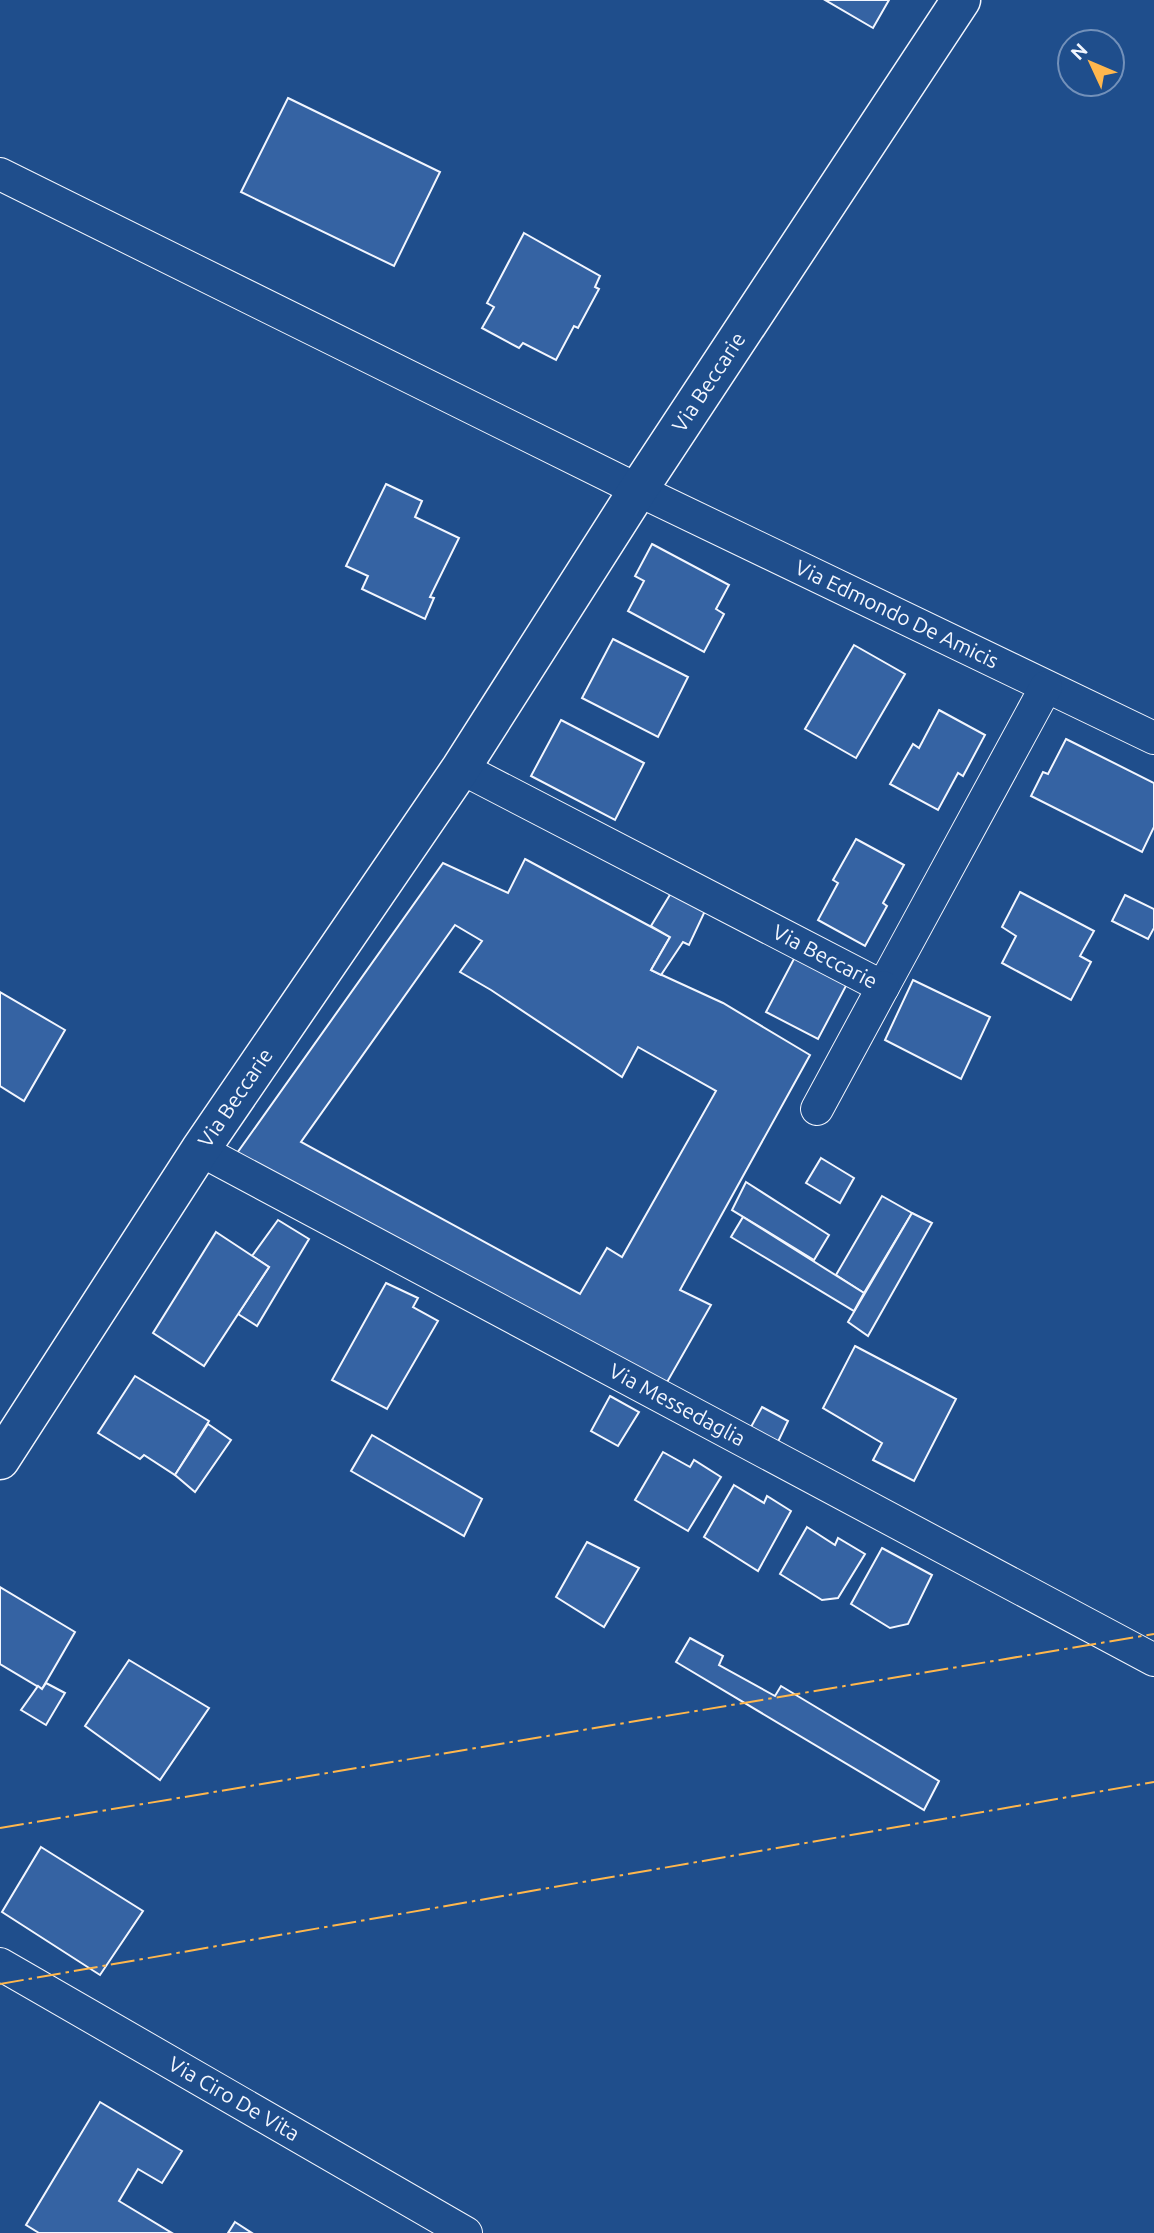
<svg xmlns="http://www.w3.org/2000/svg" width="1154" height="2233" font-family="Ubuntu,sans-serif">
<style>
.building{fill:#3563a3;stroke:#f2f6ff;stroke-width:2;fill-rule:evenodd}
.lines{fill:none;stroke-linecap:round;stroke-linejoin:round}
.street-casing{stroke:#f2f6ff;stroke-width:34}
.secondary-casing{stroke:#f2f6ff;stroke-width:41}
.street{stroke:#1f4e8c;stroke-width:32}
.secondary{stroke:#1f4e8c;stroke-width:38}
.power{stroke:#ffb74d;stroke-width:2;stroke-dasharray:24 5 3.5 5;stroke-linecap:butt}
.labels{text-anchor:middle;stroke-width:5;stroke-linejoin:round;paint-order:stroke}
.street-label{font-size:21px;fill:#f2f6ff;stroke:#1f4e8c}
</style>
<rect width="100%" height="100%" fill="#1f4e8c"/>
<g class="building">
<polygon points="825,0 889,0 873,28"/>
<polygon points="288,98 440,172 394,266 241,192"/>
<polygon points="524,233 600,276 595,287 599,289 578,328 574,326 556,360 523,343 519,348 482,328 494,307 487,303"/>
<polygon points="386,484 422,501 415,517 459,538 430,597 434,598 425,619 362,589 368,576 346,566"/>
<polygon points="652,544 729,585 716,609 724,614 704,652 628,611 644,581 635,576"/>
<polygon points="613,639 688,677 658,737 582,698"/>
<polygon points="854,645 905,674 856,758 805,729"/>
<polygon points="939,710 985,735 963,776 958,773 938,810 890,784 913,744 919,748"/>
<polygon points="561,720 644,763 615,820 531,776"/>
<polygon points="1066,739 1154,783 1154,827 1142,852 1031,796 1043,772 1048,774"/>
<polygon points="856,839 904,865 883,903 887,906 865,946 818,920 838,883 833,880"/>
<path d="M 525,859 L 670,937 L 651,970 L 723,1003 L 810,1055 L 680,1290 L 711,1305 L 662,1391 L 230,1163 L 443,863 L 508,893 ZM 455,925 L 482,941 L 460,972 L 491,990 L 622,1077 L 638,1047 L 716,1091 L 622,1257 L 607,1248 L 580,1294 L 301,1142 Z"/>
<polygon points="1020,892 1094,931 1080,956 1091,962 1071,1000 1002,963 1016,936 1002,927"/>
<polygon points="671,893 705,911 689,945 683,942 661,975 651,970 670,937 651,926"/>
<polygon points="1125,895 1154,909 1154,928 1148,939 1112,921"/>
<polygon points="796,955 848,982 818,1039 766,1012"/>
<polygon points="913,980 990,1017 961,1079 885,1040"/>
<polygon points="0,992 65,1030 24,1101 0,1086"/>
<polygon points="821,1158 854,1178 840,1203 806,1183"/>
<polygon points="746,1182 829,1235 814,1260 732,1210"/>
<polygon points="882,1196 912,1213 864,1293 836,1275"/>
<polygon points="912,1213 932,1223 868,1336 848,1322"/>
<polygon points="743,1217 864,1293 854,1311 731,1237"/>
<polygon points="278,1220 309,1239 257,1326 238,1314 269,1267 252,1256"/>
<polygon points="216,1232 269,1267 204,1366 153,1333"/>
<polygon points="386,1283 418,1298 413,1307 438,1321 387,1409 332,1380"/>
<polygon points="855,1346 956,1399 914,1481 873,1460 882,1443 823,1408"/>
<polygon points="135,1376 209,1421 175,1475 144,1455 140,1459 98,1433"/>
<polygon points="610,1396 639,1412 618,1446 591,1431"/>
<polygon points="762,1407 788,1421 773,1452 746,1436"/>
<polygon points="208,1424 231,1440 195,1492 175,1475"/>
<polygon points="372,1435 482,1499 464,1536 351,1471"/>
<polygon points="663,1452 690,1467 694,1460 721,1477 688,1531 635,1500"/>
<polygon points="734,1485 764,1503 767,1496 791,1511 758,1571 704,1537"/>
<polygon points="807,1527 835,1545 838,1538 865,1554 838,1598 822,1600 780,1574"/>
<polygon points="587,1542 639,1568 604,1627 556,1597"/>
<polygon points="882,1548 932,1575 908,1624 890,1628 851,1604"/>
<polygon points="0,1587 75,1632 42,1689 0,1664"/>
<polygon points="690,1638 723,1656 719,1665 775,1696 781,1686 939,1781 924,1810 676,1662"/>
<polygon points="129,1660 209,1708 160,1780 85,1726"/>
<polygon points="46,1683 65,1693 46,1725 21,1710 38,1686 42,1689"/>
<polygon points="41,1847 143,1911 100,1975 2,1912"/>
<polygon points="100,2102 182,2151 162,2183 138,2169 119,2201 172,2233 39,2233 26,2225"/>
<polygon points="235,2222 252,2233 228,2233"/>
</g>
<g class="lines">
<defs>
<g id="street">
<path id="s1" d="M 0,174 L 638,490 L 1154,738"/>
<path id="s2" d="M 461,768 L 883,987 L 1046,687"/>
<polyline points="817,1109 883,987"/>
<path id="s3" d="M 200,1150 L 1154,1660"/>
<path id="s4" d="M 0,1964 L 466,2233"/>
</g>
<g id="secondary">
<path id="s5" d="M 0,1460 L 200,1150 L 461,768 L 638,490 L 961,0"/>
</g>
</defs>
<use href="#street" class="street-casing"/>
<use href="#secondary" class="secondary-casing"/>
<use href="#street" class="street"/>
<use href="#secondary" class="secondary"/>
<g class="power">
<polyline points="0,1828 1154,1634"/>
<polyline points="0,1984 1154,1782"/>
</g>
</g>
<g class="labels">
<g class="street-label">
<text dy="7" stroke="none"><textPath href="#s5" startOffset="1290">Via Beccarie</textPath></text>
<text dy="7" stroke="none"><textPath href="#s1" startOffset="999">Via Edmondo De Amicis</textPath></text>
<text dy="7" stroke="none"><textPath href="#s2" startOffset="410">Via Beccarie</textPath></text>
<text dy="7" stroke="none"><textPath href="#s5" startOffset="432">Via Beccarie</textPath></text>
<text dy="7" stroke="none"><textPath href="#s3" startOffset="541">Via Messedaglia</textPath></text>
<text dy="7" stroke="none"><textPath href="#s4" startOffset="270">Via Ciro De Vita</textPath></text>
</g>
</g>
<g transform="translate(1091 63) rotate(314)"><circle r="33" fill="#1f4e8c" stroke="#7391ba" stroke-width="2"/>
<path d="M0-5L12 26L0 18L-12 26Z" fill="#ffb74d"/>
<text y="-10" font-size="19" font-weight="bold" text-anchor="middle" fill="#f2f6ff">N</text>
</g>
</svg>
